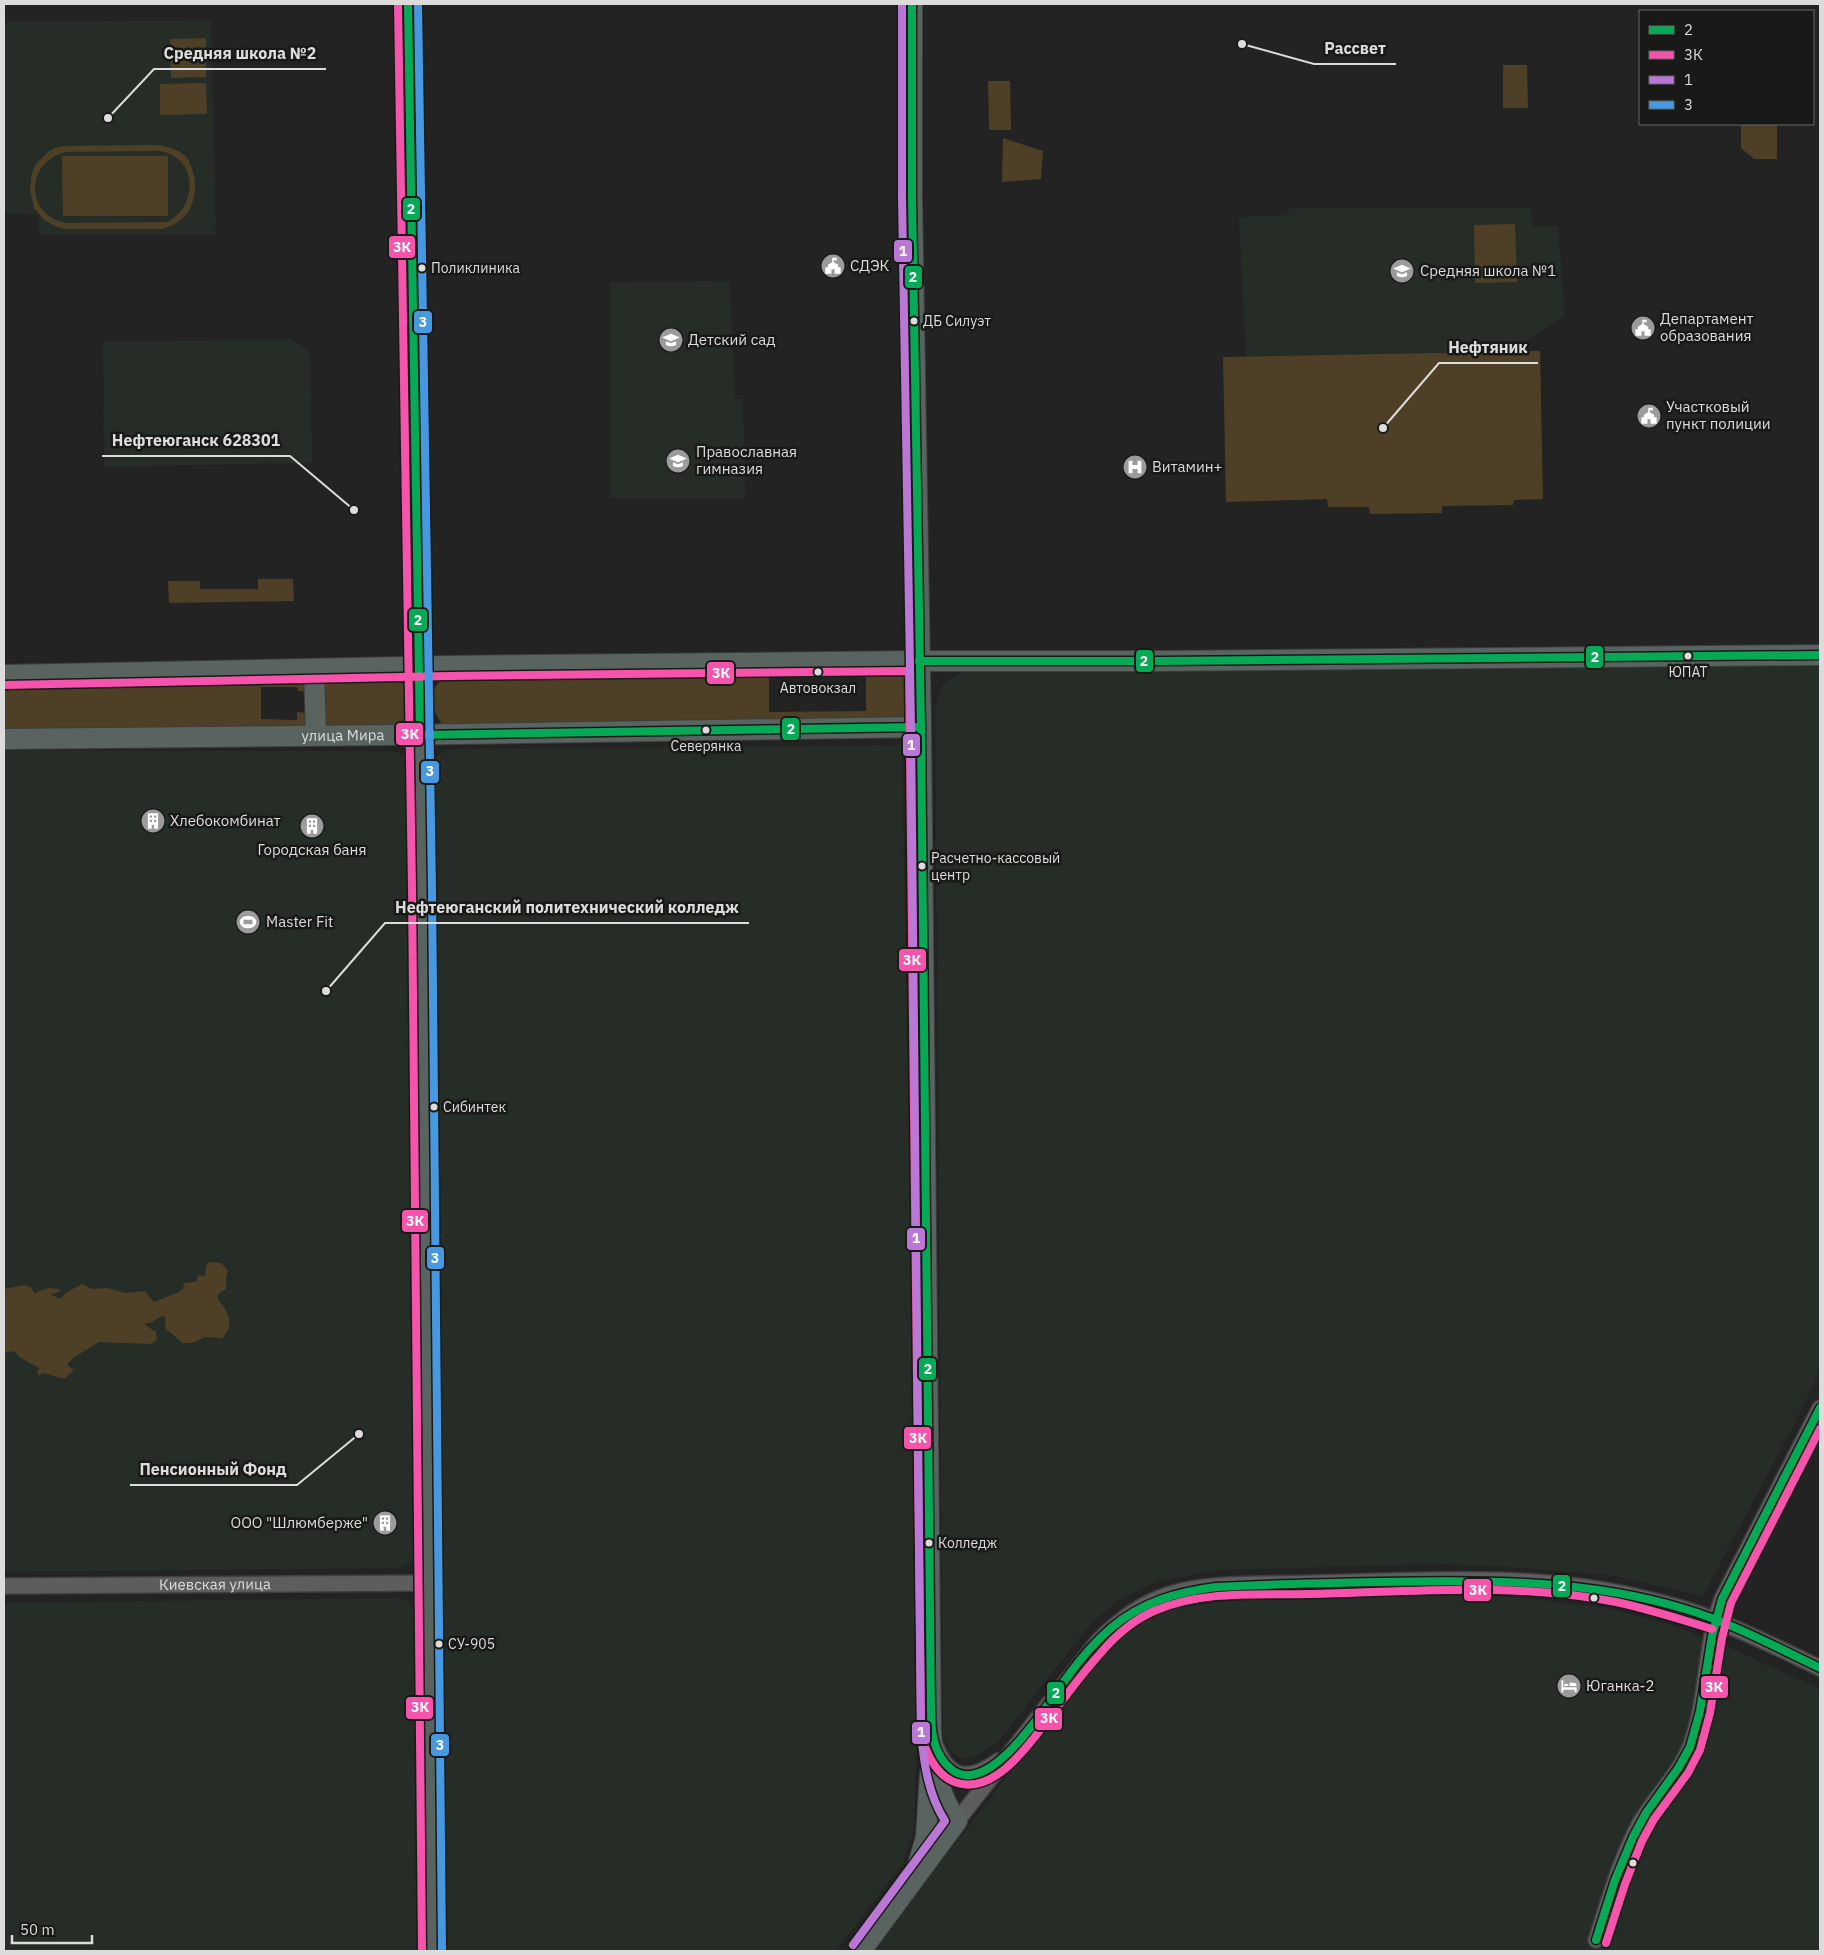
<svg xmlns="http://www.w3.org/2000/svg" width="1824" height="1955" font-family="'IBM Plex Sans',sans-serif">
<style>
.built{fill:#262c26}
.green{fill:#4d4026;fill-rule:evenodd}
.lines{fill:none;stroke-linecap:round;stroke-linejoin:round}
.minor-casing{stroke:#3d3e3d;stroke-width:18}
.major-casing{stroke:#3d3e3d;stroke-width:22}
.minor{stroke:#5d5d5d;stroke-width:15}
.major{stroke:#596461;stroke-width:20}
.bus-1-casing{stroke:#191a18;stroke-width:11}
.bus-2-casing{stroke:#191a18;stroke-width:11}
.bus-3-casing{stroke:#191a18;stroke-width:11}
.bus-4-casing{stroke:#191a18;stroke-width:11}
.bus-1{stroke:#06aa56;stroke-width:8}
.bus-2{stroke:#f653ac;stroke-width:8}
.bus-3{stroke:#ba77d6;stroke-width:8}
.bus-4{stroke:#4699e1;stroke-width:8}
.bus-dot{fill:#dbdcdb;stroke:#191a18;stroke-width:2}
.labels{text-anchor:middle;stroke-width:5;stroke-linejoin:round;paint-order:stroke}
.bus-label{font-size:14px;fill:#dbdcdb;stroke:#191a18;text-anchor:start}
.poi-label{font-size:15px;fill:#dbdcdb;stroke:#191a18;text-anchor:start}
.street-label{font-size:15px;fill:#dbdcdb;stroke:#191a18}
.leader{fill:none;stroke:#dbdcdb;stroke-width:2}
.callout-dot{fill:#dbdcdb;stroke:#191a18;stroke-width:2}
.callout-label{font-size:16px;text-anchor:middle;font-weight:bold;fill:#dbdcdb;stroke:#191a18;stroke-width:5;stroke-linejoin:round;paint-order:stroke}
.line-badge{stroke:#191a18;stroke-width:2}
.badge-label{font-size:14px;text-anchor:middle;font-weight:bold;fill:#fff}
</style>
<rect width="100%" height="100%" fill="#232323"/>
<g class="built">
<polygon points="211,20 216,234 39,234 39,215 4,213 4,22"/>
<polygon points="1289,208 1531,208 1532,226 1558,226 1565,315 1525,342 1525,351 1246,356 1239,217 1287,215"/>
<polygon points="730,281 735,399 743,399 745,498 610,498 610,282"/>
<polygon points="291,339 310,351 312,463 104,467 103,342"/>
<polygon points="1820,664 1820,1371 1795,1423 1703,1596 1615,1576 1525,1568 1440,1564 1218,1570 1158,1581 1116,1602 1090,1625 998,1742 979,1755 964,1759 953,1754 943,1737 935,710 942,685 964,670"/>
<polygon points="902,745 917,1601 917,1725 914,1831 902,1865 836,1951 446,1951 443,1598 431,765 437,756 447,749"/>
<polygon points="4,750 393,751 404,756 408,769 416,1549 411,1562 399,1568 4,1572"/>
<polygon points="1441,1594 1524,1598 1606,1608 1668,1624 1724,1645 1820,1689 1820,1951 871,1951 1096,1662 1132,1629 1168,1610 1223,1601"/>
<polygon points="398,1598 409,1601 415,1613 419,1951 4,1951 4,1603"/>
</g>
<g class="green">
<polygon points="206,38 206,77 171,78 170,39"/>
<polygon points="1503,65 1527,65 1528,108 1503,108"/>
<polygon points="988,81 1010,81 1011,130 989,130"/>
<polygon points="206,83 207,114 160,115 160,84"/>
<polygon points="1741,124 1777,124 1777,159 1754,159 1741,148"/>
<polygon points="1003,138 1043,151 1041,179 1002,182"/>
<path d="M 159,145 C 168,147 177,149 184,155 C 190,160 192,168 194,176 C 199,201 187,223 162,229 L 66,229 L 57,227 L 44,220 L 34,208 L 30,190 L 32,172 L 36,164 L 49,151 L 55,148 L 64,146 ZM 159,151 C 198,157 199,204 168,222 L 66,223 C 25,215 25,163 65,152 Z"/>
<polygon points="62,156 168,156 168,216 63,216"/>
<polygon points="1515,224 1517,282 1475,283 1474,225"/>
<polygon points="1540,351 1543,499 1514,500 1513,505 1442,506 1442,513 1370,514 1369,507 1328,507 1327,499 1226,502 1223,357"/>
<polygon points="258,579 293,579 294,601 169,603 168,581 200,581 200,589 258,589"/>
<path d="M 895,670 C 914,677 908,695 908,712 L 902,718 L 443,725 C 427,705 427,681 455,674 L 764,671 L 769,676 L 769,712 L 866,711 L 866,674 L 868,671 Z"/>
<path d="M 323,677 L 386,677 C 405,680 409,688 409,706 C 409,714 410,719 405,726 L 324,730 Z"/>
<polygon points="303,678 307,679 305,691 298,691 297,687 261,687 261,719 297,720 297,712 308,713 307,729 4,732 4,684"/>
<path d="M 209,1262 L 221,1263 L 228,1270 L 226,1277 L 226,1289 L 218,1294 L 218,1299 C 228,1312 236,1325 222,1338 L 205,1337 L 192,1343 L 182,1343 L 170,1332 L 166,1330 L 165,1317 L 162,1316 L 150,1323 L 145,1323 L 145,1325 L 156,1332 L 157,1340 L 151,1344 L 99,1342 L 73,1358 L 67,1365 L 74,1370 L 64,1379 L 44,1373 L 39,1375 L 37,1373 L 39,1368 L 19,1357 L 14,1351 L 4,1353 L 4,1289 L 25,1285 L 31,1287 L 34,1293 L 49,1288 L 61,1289 L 59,1292 L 51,1294 L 57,1298 L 61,1298 L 67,1292 L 82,1284 L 92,1289 L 108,1288 L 125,1293 L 145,1291 L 154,1302 L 179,1292 L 183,1289 L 184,1283 L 198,1281 L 197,1278 L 199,1275 L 205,1276 L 206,1266 Z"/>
</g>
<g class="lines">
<defs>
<g id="minor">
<path id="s1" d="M 4,1586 L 427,1583"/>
<path d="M 936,1747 C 950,1781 970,1781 998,1761"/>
<path d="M 957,1821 L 1098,1641 C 1118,1621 1140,1604 1167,1595 C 1211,1581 1267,1585 1313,1583 C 1419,1581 1529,1572 1634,1596 C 1656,1601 1678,1606 1699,1614 C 1741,1629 1780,1649 1820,1668"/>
<path d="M 1596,1940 C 1609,1901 1620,1859 1640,1823 C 1655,1797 1678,1776 1690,1747 C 1708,1700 1704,1647 1722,1599 L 1820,1408"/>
</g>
<g id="major">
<polyline points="408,4 422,888 432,1951"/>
<polyline points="314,669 316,735"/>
<polyline points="4,675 449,666 919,661 1161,661 1820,655"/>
<path id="s2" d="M 4,739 L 392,735 L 921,727"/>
<polyline points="917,1868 926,1837 930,1773"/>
<path d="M 861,1951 L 957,1821 C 937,1793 935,1767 931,1733 L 921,727 L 912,197 L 912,4"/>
</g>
</defs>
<use href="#minor" class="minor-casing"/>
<use href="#major" class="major-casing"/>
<use href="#minor" class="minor"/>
<use href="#major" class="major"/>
<defs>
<g id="bus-1">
<polyline points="408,4 420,735 921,727"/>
<path d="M 912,4 L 912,197 L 921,727 L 931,1710 C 931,1731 933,1754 951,1769 C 989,1801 1050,1700 1068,1676 C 1081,1658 1095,1642 1111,1628 C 1142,1602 1177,1592 1216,1587 C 1271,1584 1327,1583 1382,1582 C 1483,1580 1587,1579 1685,1609 C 1732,1623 1776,1647 1820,1668"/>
<polyline points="919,661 1161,661 1820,655"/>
<polyline points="1596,1940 1615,1880 1633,1837 1646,1813 1679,1767 1690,1747 1700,1711 1712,1636 1722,1599 1820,1408"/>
</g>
<g id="bus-2">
<polyline points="398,4 412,888 422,1951"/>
<path d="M 4,685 L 449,676 L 909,671 L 921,1733 C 925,1751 935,1773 952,1781 C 994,1800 1032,1740 1053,1713 C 1067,1694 1082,1674 1098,1656 C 1113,1638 1131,1621 1154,1611 C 1202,1590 1258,1595 1310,1594 C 1411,1592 1516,1582 1616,1602 C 1649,1609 1680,1619 1712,1629"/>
<polyline points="1606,1943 1625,1884 1642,1841 1654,1819 1688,1773 1700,1750 1710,1713 1722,1638 1731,1603 1820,1429"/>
</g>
<path id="bus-3" d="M 853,1945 L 945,1821 C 928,1794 924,1764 921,1733 L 911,727 L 902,197 L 902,4"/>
<polyline id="bus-4" points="418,4 432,888 442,1951"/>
</defs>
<use href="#bus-1" class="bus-1-casing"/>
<use href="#bus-2" class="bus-2-casing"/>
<use href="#bus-3" class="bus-3-casing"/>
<use href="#bus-4" class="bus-4-casing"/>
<use href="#bus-1" class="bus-1"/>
<use href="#bus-2" class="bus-2"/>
<use href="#bus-3" class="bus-3"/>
<use href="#bus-4" class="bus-4"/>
</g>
<defs>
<symbol id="civic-disc" viewBox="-11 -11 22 22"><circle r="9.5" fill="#9b9b9b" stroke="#191a18"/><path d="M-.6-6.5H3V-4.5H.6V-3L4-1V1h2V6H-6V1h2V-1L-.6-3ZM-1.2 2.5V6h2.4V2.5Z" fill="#fff"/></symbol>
<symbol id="school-disc" viewBox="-11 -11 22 22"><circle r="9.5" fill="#9b9b9b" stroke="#191a18"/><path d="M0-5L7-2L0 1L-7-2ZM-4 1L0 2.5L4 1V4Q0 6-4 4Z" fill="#fff"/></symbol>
<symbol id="hospital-disc" viewBox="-11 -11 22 22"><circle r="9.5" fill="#9b9b9b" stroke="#191a18"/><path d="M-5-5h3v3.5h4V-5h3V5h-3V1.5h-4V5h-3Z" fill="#fff"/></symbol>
<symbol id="building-disc" viewBox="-11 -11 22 22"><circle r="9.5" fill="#9b9b9b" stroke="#191a18"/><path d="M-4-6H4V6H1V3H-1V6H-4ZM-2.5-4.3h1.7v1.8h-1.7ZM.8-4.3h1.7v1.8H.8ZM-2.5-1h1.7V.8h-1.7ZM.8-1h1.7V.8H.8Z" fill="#fff"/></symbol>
<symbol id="stadium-disc" viewBox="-11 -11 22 22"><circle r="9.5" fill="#9b9b9b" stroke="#191a18"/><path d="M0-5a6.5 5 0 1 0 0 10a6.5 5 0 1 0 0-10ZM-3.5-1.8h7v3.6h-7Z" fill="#fff"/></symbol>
<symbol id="hotel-disc" viewBox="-11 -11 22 22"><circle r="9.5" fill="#9b9b9b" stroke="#191a18"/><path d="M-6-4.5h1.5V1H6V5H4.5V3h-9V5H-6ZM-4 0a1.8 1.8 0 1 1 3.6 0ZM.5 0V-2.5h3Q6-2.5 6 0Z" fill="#fff"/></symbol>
</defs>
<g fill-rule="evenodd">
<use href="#civic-disc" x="819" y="252" width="28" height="28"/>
<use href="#school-disc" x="1388" y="257" width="28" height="28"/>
<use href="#civic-disc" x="1629" y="314" width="28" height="28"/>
<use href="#school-disc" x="657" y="326" width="28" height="28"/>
<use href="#civic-disc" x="1635" y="402" width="28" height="28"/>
<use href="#school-disc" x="664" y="447" width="28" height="28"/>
<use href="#hospital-disc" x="1121" y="453" width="28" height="28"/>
<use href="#building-disc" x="139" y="807" width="28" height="28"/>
<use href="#building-disc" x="298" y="812" width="28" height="28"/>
<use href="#stadium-disc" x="234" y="908" width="28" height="28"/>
<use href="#building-disc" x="371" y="1509" width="28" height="28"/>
<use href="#hotel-disc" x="1555" y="1672" width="28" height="28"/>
</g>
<g class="bus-dot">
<circle cx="422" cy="268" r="4.5"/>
<circle cx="914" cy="321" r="4.5"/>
<circle cx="1688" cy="656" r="4.5"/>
<circle cx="818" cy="672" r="4.5"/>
<circle cx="706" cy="730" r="4.5"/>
<circle cx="922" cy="866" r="4.5"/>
<circle cx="434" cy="1107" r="4.5"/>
<circle cx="929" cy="1543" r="4.5"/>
<circle cx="1594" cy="1598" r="4.5"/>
<circle cx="439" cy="1644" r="4.5"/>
<circle cx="1633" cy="1863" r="4.5"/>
</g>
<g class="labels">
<g class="bus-label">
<text x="431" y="273">Поликлиника</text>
<text x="923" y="326">ДБ Силуэт</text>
<text x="1688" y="677" text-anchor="middle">ЮПАТ</text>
<text x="818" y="693" text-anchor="middle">Автовокзал</text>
<text x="706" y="751" text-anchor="middle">Северянка</text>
<text x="931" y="863">Расчетно-кассовый<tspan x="931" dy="17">центр</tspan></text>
<text x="443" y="1112">Сибинтек</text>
<text x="938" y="1548">Колледж</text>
<text x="448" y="1649">СУ-905</text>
</g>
<g class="poi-label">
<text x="850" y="271">СДЭК</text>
<text x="1420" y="276">Средняя школа №1</text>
<text x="1660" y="324">Департамент<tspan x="1660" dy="17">образования</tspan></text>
<text x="688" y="345">Детский сад</text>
<text x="1666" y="412">Участковый<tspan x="1666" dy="17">пункт полиции</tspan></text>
<text x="696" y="457">Православная<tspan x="696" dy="17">гимназия</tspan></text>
<text x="1152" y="472">Витамин+</text>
<text x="170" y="826">Хлебокомбинат</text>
<text x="312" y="855" text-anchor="middle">Городская баня</text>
<text x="266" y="927">Master Fit</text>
<text x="368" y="1528" text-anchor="end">ООО "Шлюмберже"</text>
<text x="1586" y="1691">Юганка-2</text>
</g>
<g class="street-label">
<text dy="5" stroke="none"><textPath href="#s2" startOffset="339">улица Мира</textPath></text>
<text dy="5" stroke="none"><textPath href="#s1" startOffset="211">Киевская улица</textPath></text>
</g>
</g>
<path class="leader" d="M1242 44L1314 64H1396M108 118L154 69H326M1383 428L1439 363H1538M354 510L290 456H102M326 991L385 923H749M359 1434L297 1485H130"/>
<g class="callout-dot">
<circle cx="1242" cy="44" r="5"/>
<circle cx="108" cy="118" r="5"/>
<circle cx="1383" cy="428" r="5"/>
<circle cx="354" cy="510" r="5"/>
<circle cx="326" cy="991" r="5"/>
<circle cx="359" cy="1434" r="5"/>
</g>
<g class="callout-label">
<text x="1355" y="54">Рассвет</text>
<text x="240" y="59">Средняя школа №2</text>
<text x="1488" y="353">Нефтяник</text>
<text x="196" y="446">Нефтеюганск 628301</text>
<text x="567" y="913">Нефтеюганский политехнический колледж</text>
<text x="213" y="1475">Пенсионный Фонд</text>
</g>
<g class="line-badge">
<rect x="402" y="197" width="19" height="24" rx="5" fill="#06aa56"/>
<rect x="388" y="235" width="28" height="24" rx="5" fill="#f653ac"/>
<rect x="893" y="239" width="20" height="24" rx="5" fill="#ba77d6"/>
<rect x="904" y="265" width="19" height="24" rx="5" fill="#06aa56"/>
<rect x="413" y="310" width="20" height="24" rx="5" fill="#4699e1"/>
<rect x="408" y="608" width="20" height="24" rx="5" fill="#06aa56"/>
<rect x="1585" y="645" width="19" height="24" rx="5" fill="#06aa56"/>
<rect x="1135" y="649" width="19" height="24" rx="5" fill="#06aa56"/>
<rect x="706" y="661" width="29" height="24" rx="5" fill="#f653ac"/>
<rect x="781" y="717" width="19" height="24" rx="5" fill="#06aa56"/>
<rect x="395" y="722" width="29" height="24" rx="5" fill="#f653ac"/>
<rect x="902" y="733" width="19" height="24" rx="5" fill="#ba77d6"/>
<rect x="420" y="760" width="20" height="24" rx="5" fill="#4699e1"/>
<rect x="898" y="948" width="29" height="24" rx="5" fill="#f653ac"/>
<rect x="401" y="1209" width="28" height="24" rx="5" fill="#f653ac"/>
<rect x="906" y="1227" width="20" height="24" rx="5" fill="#ba77d6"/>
<rect x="426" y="1246" width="19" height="24" rx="5" fill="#4699e1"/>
<rect x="918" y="1357" width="19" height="24" rx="5" fill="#06aa56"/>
<rect x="903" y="1426" width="29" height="24" rx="5" fill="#f653ac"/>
<rect x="1552" y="1574" width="19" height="24" rx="5" fill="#06aa56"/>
<rect x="1463" y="1578" width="29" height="24" rx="5" fill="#f653ac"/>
<rect x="1700" y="1675" width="29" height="24" rx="5" fill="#f653ac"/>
<rect x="1046" y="1681" width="19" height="24" rx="5" fill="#06aa56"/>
<rect x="405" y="1696" width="29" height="24" rx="5" fill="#f653ac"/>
<rect x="1034" y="1707" width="29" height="24" rx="5" fill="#f653ac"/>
<rect x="911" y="1721" width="20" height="24" rx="5" fill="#ba77d6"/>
<rect x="430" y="1733" width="20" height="24" rx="5" fill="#4699e1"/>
</g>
<g class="badge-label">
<text x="411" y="214">2</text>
<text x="402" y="252">3К</text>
<text x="903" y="256">1</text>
<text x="913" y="282">2</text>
<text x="423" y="327">3</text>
<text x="418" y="625">2</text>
<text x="1595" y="662">2</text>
<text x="1144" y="666">2</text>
<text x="721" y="678">3К</text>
<text x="791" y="734">2</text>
<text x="410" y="739">3К</text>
<text x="911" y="750">1</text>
<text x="430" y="776">3</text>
<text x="912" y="965">3К</text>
<text x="415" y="1226">3К</text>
<text x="916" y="1243">1</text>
<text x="435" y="1263">3</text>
<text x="928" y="1374">2</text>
<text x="918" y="1443">3К</text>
<text x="1562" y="1591">2</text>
<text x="1478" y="1595">3К</text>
<text x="1714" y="1692">3К</text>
<text x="1056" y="1698">2</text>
<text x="420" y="1712">3К</text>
<text x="1049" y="1723">3К</text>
<text x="921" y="1737">1</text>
<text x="440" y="1750">3</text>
</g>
<rect width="1824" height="1955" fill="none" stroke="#dbdcdb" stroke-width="10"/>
<rect x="1639" y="10" width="175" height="115" fill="#191a18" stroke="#676866"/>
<rect x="1649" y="26" width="25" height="8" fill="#06aa56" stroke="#676866"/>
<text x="1684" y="35" font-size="15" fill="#dbdcdb">2</text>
<rect x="1649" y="51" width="25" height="8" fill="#f653ac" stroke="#676866"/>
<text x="1684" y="60" font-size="15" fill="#dbdcdb">3К</text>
<rect x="1649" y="76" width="25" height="8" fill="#ba77d6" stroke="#676866"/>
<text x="1684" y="85" font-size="15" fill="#dbdcdb">1</text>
<rect x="1649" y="101" width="25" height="8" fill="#4699e1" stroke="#676866"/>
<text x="1684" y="110" font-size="15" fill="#dbdcdb">3</text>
<path d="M12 1935v8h80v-8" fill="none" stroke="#dbdcdb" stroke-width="2.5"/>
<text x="20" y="1935" font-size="15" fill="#dbdcdb" stroke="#191a18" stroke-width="4" paint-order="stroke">50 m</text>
</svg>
